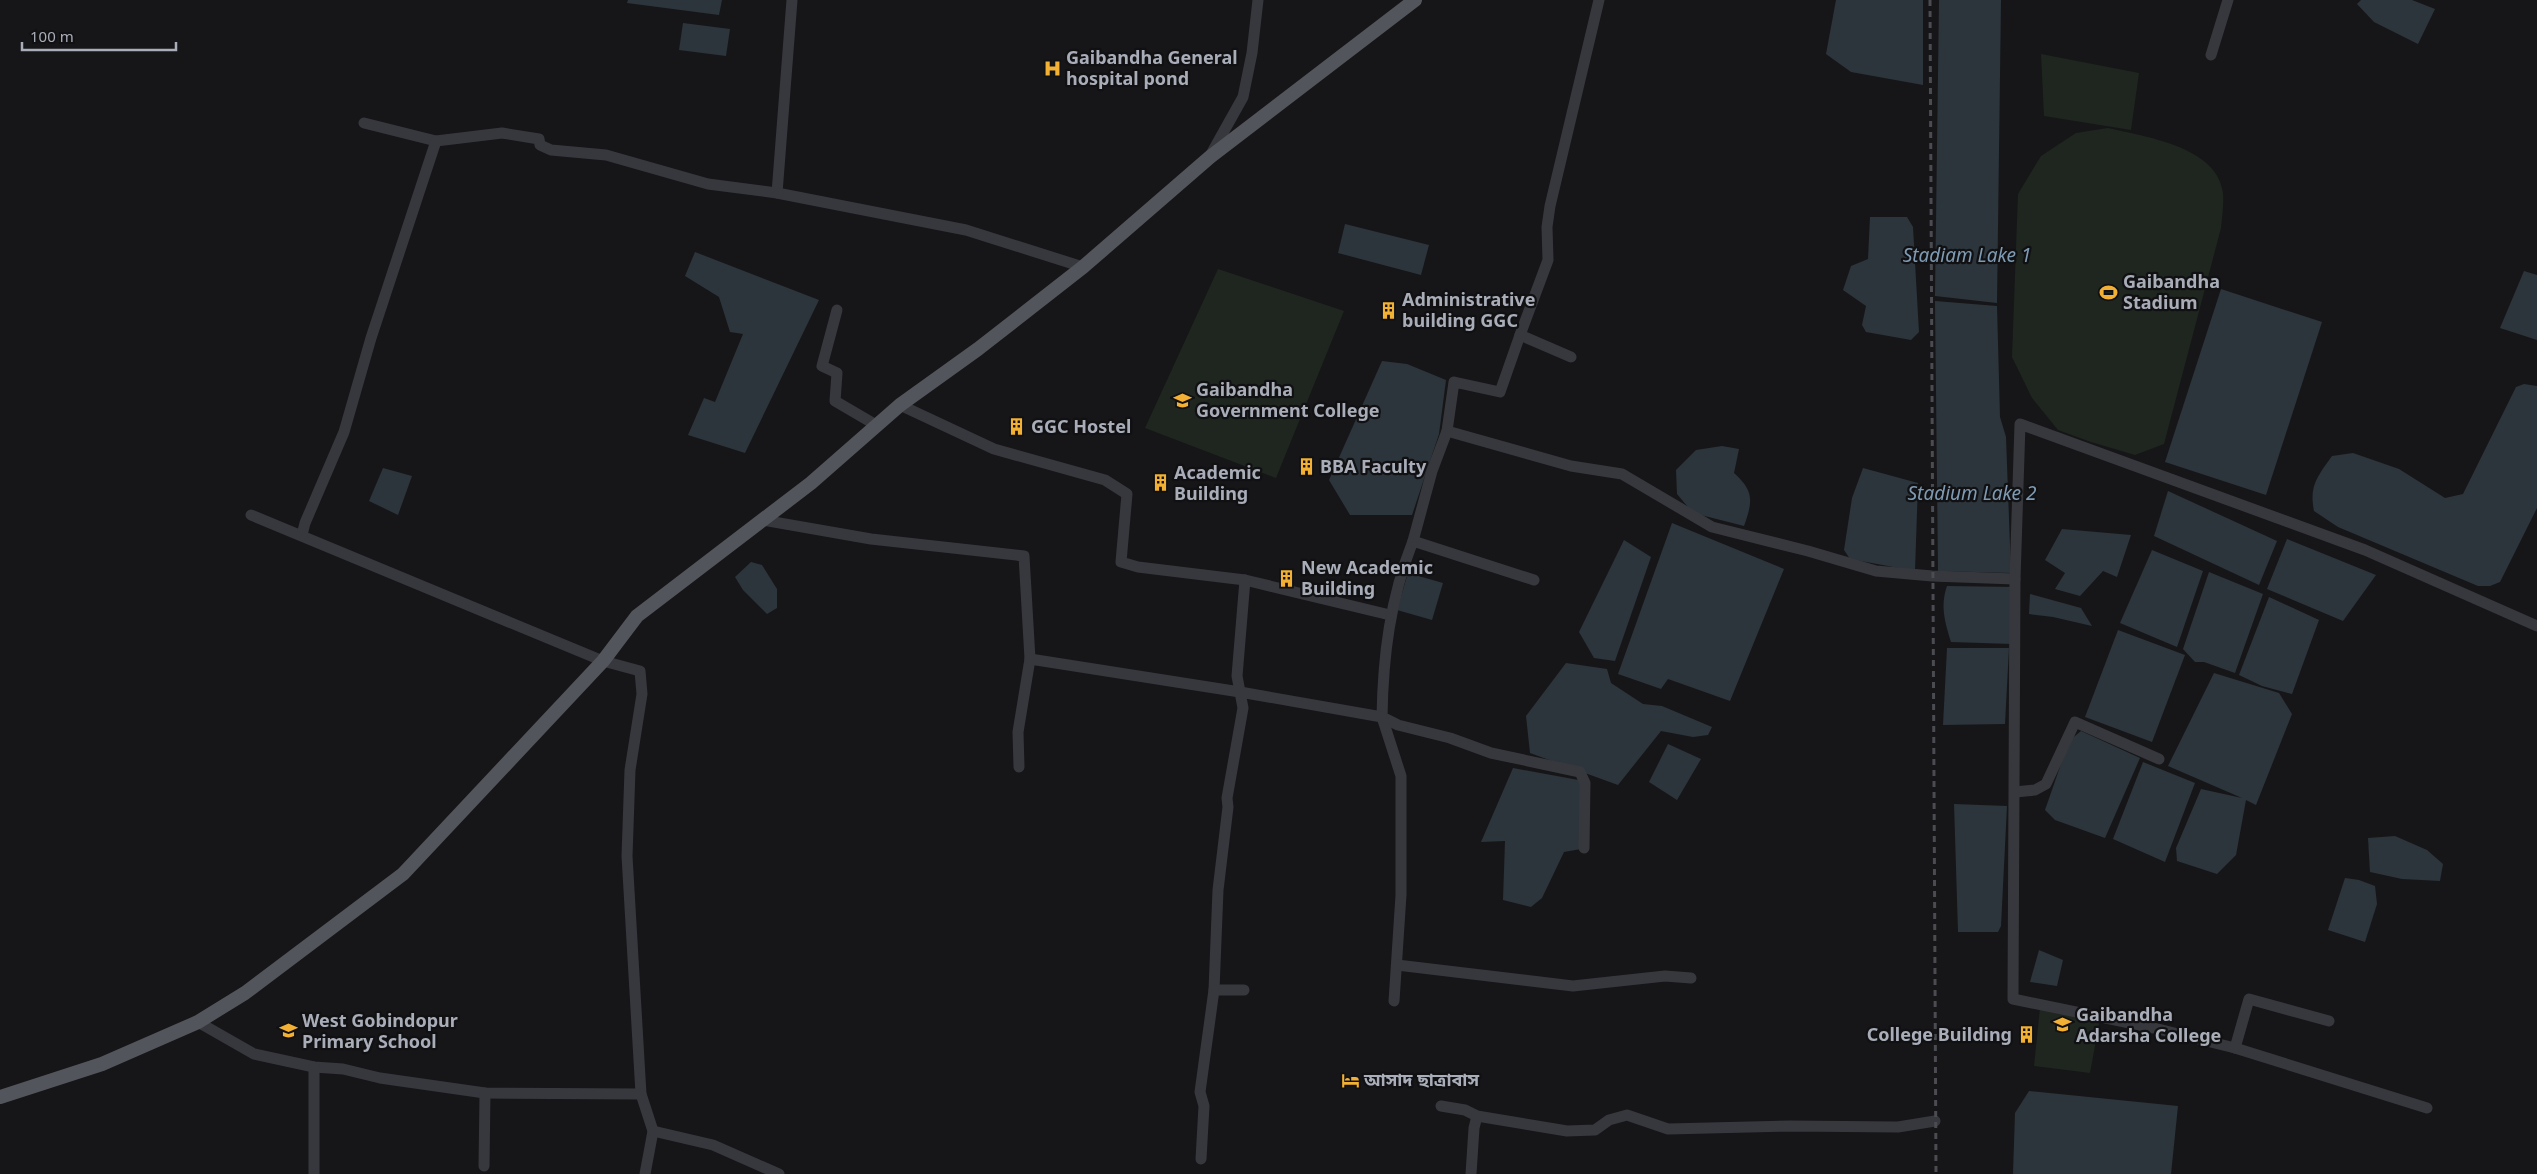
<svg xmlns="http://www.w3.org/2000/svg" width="2537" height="1174" font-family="'Noto Sans','Noto Sans Bengali',sans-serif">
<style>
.green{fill:#1e261f}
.water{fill:#2c353c}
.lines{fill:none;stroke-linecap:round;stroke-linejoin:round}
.minor{stroke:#37383d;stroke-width:11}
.major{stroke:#53555c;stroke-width:14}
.rail{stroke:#4a4c52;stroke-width:3;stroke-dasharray:6 5;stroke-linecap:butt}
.labels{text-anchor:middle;stroke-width:4.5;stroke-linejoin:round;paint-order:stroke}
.poi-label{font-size:18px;font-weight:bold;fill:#a8adb8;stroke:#111113;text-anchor:start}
.water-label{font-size:19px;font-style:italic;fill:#7f9bb3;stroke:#111113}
</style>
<rect width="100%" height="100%" fill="#161618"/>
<g class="green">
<polygon points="2041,54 2139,73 2131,130 2044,116"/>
<path d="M 2108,128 C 2145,137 2217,146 2223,193 C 2224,204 2222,217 2221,228 L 2164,444 L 2135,455 L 2091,442 L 2058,430 L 2032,398 L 2012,357 L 2018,194 L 2041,156 L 2076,133 Z"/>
<polygon points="1218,269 1344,311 1276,478 1145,428"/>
<polygon points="2040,1008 2100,1019 2090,1073 2034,1066"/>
</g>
<g class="water">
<polygon points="628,0 722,0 719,15 627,3"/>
<polygon points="1836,0 1923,0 1923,85 1851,72 1826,54"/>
<polygon points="1939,0 2001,0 1997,303 1935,296"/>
<polygon points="2361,0 2412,0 2435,9 2418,44 2374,22 2357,4"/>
<polygon points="683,23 730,29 726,56 679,50"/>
<polygon points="1870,217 1907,217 1913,227 1919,332 1911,340 1866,332 1862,325 1866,306 1843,290 1851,266 1868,259"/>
<polygon points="1345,224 1429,245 1421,275 1338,253"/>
<polygon points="695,252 819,300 745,453 688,435 704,398 715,402 743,334 730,332 719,297 685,276"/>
<polygon points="2524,271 2537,275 2537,340 2500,328"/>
<polygon points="2221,289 2322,322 2266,495 2165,462"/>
<polygon points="1935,301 1997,306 2000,417 2006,437 2011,573 1938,571"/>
<polygon points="1382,361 1407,364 1446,380 1439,434 1412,515 1350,515 1329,480"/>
<path d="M 2524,384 L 2537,386 L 2537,508 L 2500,582 L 2490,586 L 2478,586 L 2338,527 L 2314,511 C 2309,486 2317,477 2332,456 L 2353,453 L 2399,469 L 2445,498 L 2463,494 L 2516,387 Z"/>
<path d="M 1722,446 L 1739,449 L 1734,473 C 1754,491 1753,501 1744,526 L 1693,513 L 1677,494 L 1676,470 L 1696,450 Z"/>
<polygon points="383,468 412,476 398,515 369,501"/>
<polygon points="1863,468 1918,483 1915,571 1850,559 1844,550 1852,498"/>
<polygon points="2168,491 2277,541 2259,585 2154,536"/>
<polygon points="1672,523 1784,569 1730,701 1668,679 1661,689 1618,674"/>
<polygon points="2062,529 2131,535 2117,577 2103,571 2080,596 2055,589 2065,573 2045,560"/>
<polygon points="2287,539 2376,575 2343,621 2267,589"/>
<polygon points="1624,540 1651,557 1615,661 1594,658 1579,632"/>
<polygon points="2152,550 2203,571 2177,647 2120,623"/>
<polygon points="751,562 762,565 777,589 777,608 767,614 743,590 735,577"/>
<polygon points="2209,572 2263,594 2235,673 2204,662 2195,662 2183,649"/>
<polygon points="1408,573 1443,583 1432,620 1397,610"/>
<path d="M 1947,586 L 2015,587 L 2012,644 L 1951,642 C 1945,622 1940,606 1947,586 Z"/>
<polygon points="2030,594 2081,608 2092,626 2053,617 2029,614"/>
<polygon points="2269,597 2319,620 2292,694 2262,686 2239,675"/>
<polygon points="2118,630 2185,655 2152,742 2085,717"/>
<polygon points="1947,648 2009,648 2005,724 1943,725"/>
<polygon points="1566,663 1607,669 1611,683 1643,704 1662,706 1712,727 1708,735 1693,737 1661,731 1618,785 1530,753 1526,716"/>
<polygon points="2214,673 2279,693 2292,714 2256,805 2246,800 2236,855 2217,874 2177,861 2176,848 2201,789 2242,798 2168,766"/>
<polygon points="2081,731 2140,758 2105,838 2055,820 2045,810 2069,741"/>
<polygon points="1668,744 1701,759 1677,800 1649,782"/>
<polygon points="2143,762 2195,783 2165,862 2113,839"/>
<polygon points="1513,768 1584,781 1581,849 1564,852 1542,898 1531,907 1503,900 1505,841 1481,842"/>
<polygon points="1954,804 2007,806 2001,926 1998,932 1958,932"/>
<polygon points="2395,836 2427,850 2443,864 2440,881 2402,879 2370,872 2368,838"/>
<polygon points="2345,878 2359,880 2375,886 2377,904 2365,942 2328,930"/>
<polygon points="2039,950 2063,960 2057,986 2030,982"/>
<polygon points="2029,1091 2178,1106 2171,1174 2013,1174 2015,1113"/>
</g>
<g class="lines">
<g class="minor">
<polyline points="2211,55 2228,0"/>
<polyline points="364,123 436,141 502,133 539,139 540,145 551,150 606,155 708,184 777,193 966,230 1083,267"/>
<polyline points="1210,156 1243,97 1252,53 1258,0"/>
<polyline points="777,193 792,0"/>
<polyline points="837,310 822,366 837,373 835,401 876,425"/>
<polyline points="1571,357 1520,335 1548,260 1547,227 1550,206 1599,0"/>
<polyline points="900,405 994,449 1105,480 1127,494 1121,562 1138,567 1245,580 1390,615"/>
<polyline points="1447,431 1571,466 1622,474 1712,527 1808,551 1876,571 1932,576 2015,579"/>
<polyline points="251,515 603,661 640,671 642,694 630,770 627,856 641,1094 653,1131 645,1174"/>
<polyline points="762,520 871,539 1024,556 1030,659 1018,732 1019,767"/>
<polyline points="302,535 305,523 344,432 371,338 436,141"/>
<polyline points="1413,541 1432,471 1447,431 1454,382 1500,392 1520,335"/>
<path d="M 1534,580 L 1413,541 C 1390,599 1383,656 1382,717 L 1398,725 L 1450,738 L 1491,753 L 1580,772 L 1585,783 L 1584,848"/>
<polyline points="1030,659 1240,692 1382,717 1401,776 1401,895 1394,1001"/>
<polyline points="2015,792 2035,790 2046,784 2075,722 2159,759"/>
<polyline points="1397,965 1573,986 1665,976 1691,978"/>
<polyline points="1214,990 1244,990"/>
<polyline points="198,1022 254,1054 314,1067 343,1069 380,1078 485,1093 641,1094"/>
<polyline points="2235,1048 2249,999 2329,1021"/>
<polyline points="1441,1106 1465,1110 1477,1116 1567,1131 1595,1130 1609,1120 1627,1115 1668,1129 1790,1126 1898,1127 1935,1121"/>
<polyline points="2427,1108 2235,1048 2154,1028 2013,999 2015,579 2020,424 2365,550 2537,626"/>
<polyline points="653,1131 713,1145 779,1174"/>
<polyline points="1201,1159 1204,1106 1200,1092 1214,990 1218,890 1228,807 1227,798 1243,708 1237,676 1245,580"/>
<polyline points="484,1166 485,1093"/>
<polyline points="314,1174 314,1067"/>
<polyline points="1471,1174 1474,1128 1477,1116"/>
</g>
<polyline class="major" points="0,1097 102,1064 198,1022 245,993 403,874 603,661 637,616 811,483 900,405 978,349 1083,267 1210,157 1415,0"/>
<polyline class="rail" points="1930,0 1936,1174"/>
</g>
<defs>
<symbol id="hospital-bare" viewBox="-9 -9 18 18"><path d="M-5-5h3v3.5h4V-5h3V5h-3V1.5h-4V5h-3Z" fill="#f2b134" stroke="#111113" stroke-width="2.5" paint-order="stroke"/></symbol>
<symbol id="stadium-bare" viewBox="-9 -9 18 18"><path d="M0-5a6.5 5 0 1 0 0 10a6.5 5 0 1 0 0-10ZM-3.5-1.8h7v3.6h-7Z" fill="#f2b134" stroke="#111113" stroke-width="2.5" paint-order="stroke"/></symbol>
<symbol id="building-bare" viewBox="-9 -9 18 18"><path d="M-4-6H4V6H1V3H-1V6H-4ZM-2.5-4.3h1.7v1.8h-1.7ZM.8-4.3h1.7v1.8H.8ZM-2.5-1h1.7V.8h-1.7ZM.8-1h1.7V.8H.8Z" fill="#f2b134" stroke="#111113" stroke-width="2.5" paint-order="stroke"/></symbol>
<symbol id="university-bare" viewBox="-9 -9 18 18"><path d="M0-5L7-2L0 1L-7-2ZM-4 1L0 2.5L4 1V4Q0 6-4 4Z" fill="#f2b134" stroke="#111113" stroke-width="2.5" paint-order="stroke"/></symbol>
<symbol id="school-bare" viewBox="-9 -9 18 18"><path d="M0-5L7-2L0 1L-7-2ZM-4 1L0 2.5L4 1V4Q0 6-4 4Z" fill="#f2b134" stroke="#111113" stroke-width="2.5" paint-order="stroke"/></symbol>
<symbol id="hotel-bare" viewBox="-9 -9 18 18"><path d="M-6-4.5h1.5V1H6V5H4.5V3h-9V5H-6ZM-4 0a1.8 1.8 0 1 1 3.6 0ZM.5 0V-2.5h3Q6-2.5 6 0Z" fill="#f2b134" stroke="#111113" stroke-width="2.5" paint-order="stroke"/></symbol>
</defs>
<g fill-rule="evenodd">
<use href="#hospital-bare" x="1040" y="56" width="25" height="25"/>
<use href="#stadium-bare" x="2096" y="280" width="25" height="25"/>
<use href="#building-bare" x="1376" y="298" width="25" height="25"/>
<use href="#university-bare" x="1170" y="388" width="25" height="25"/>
<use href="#building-bare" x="1004" y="414" width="25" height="25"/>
<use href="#building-bare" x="1294" y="454" width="25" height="25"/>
<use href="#building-bare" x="1148" y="470" width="25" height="25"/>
<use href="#building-bare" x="1274" y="566" width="25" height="25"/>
<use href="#university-bare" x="2050" y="1012" width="25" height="25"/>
<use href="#school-bare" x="276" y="1018" width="25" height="25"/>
<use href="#building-bare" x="2014" y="1022" width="25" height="25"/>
<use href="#hotel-bare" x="1338" y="1068" width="25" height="25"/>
</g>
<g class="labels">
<g class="poi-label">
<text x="1066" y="64">Gaibandha General<tspan x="1066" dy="21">hospital pond</tspan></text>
<text x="2123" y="288">Gaibandha<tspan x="2123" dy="21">Stadium</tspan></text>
<text x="1402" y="306">Administrative<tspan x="1402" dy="21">building GGC</tspan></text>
<text x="1196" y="396">Gaibandha<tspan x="1196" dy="21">Government College</tspan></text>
<text x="1031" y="433">GGC Hostel</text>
<text x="1320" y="473">BBA Faculty</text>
<text x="1174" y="479">Academic<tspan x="1174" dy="21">Building</tspan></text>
<text x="1301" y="574">New Academic<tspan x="1301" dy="21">Building</tspan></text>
<text x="2076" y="1021">Gaibandha<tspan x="2076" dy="21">Adarsha College</tspan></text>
<text x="302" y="1027">West Gobindopur<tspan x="302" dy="21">Primary School</tspan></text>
<text x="2012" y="1041" text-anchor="end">College Building</text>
<text x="1364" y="1086">আসাদ ছাত্রাবাস</text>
</g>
<g class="water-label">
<text x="1967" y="262">Stadiam Lake 1</text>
<text x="1972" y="500">Stadium Lake 2</text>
</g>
</g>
<path d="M22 42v8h154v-8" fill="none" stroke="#a8adb8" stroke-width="2.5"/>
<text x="30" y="42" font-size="15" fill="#a8adb8" stroke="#111113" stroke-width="4" paint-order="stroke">100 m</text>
</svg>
